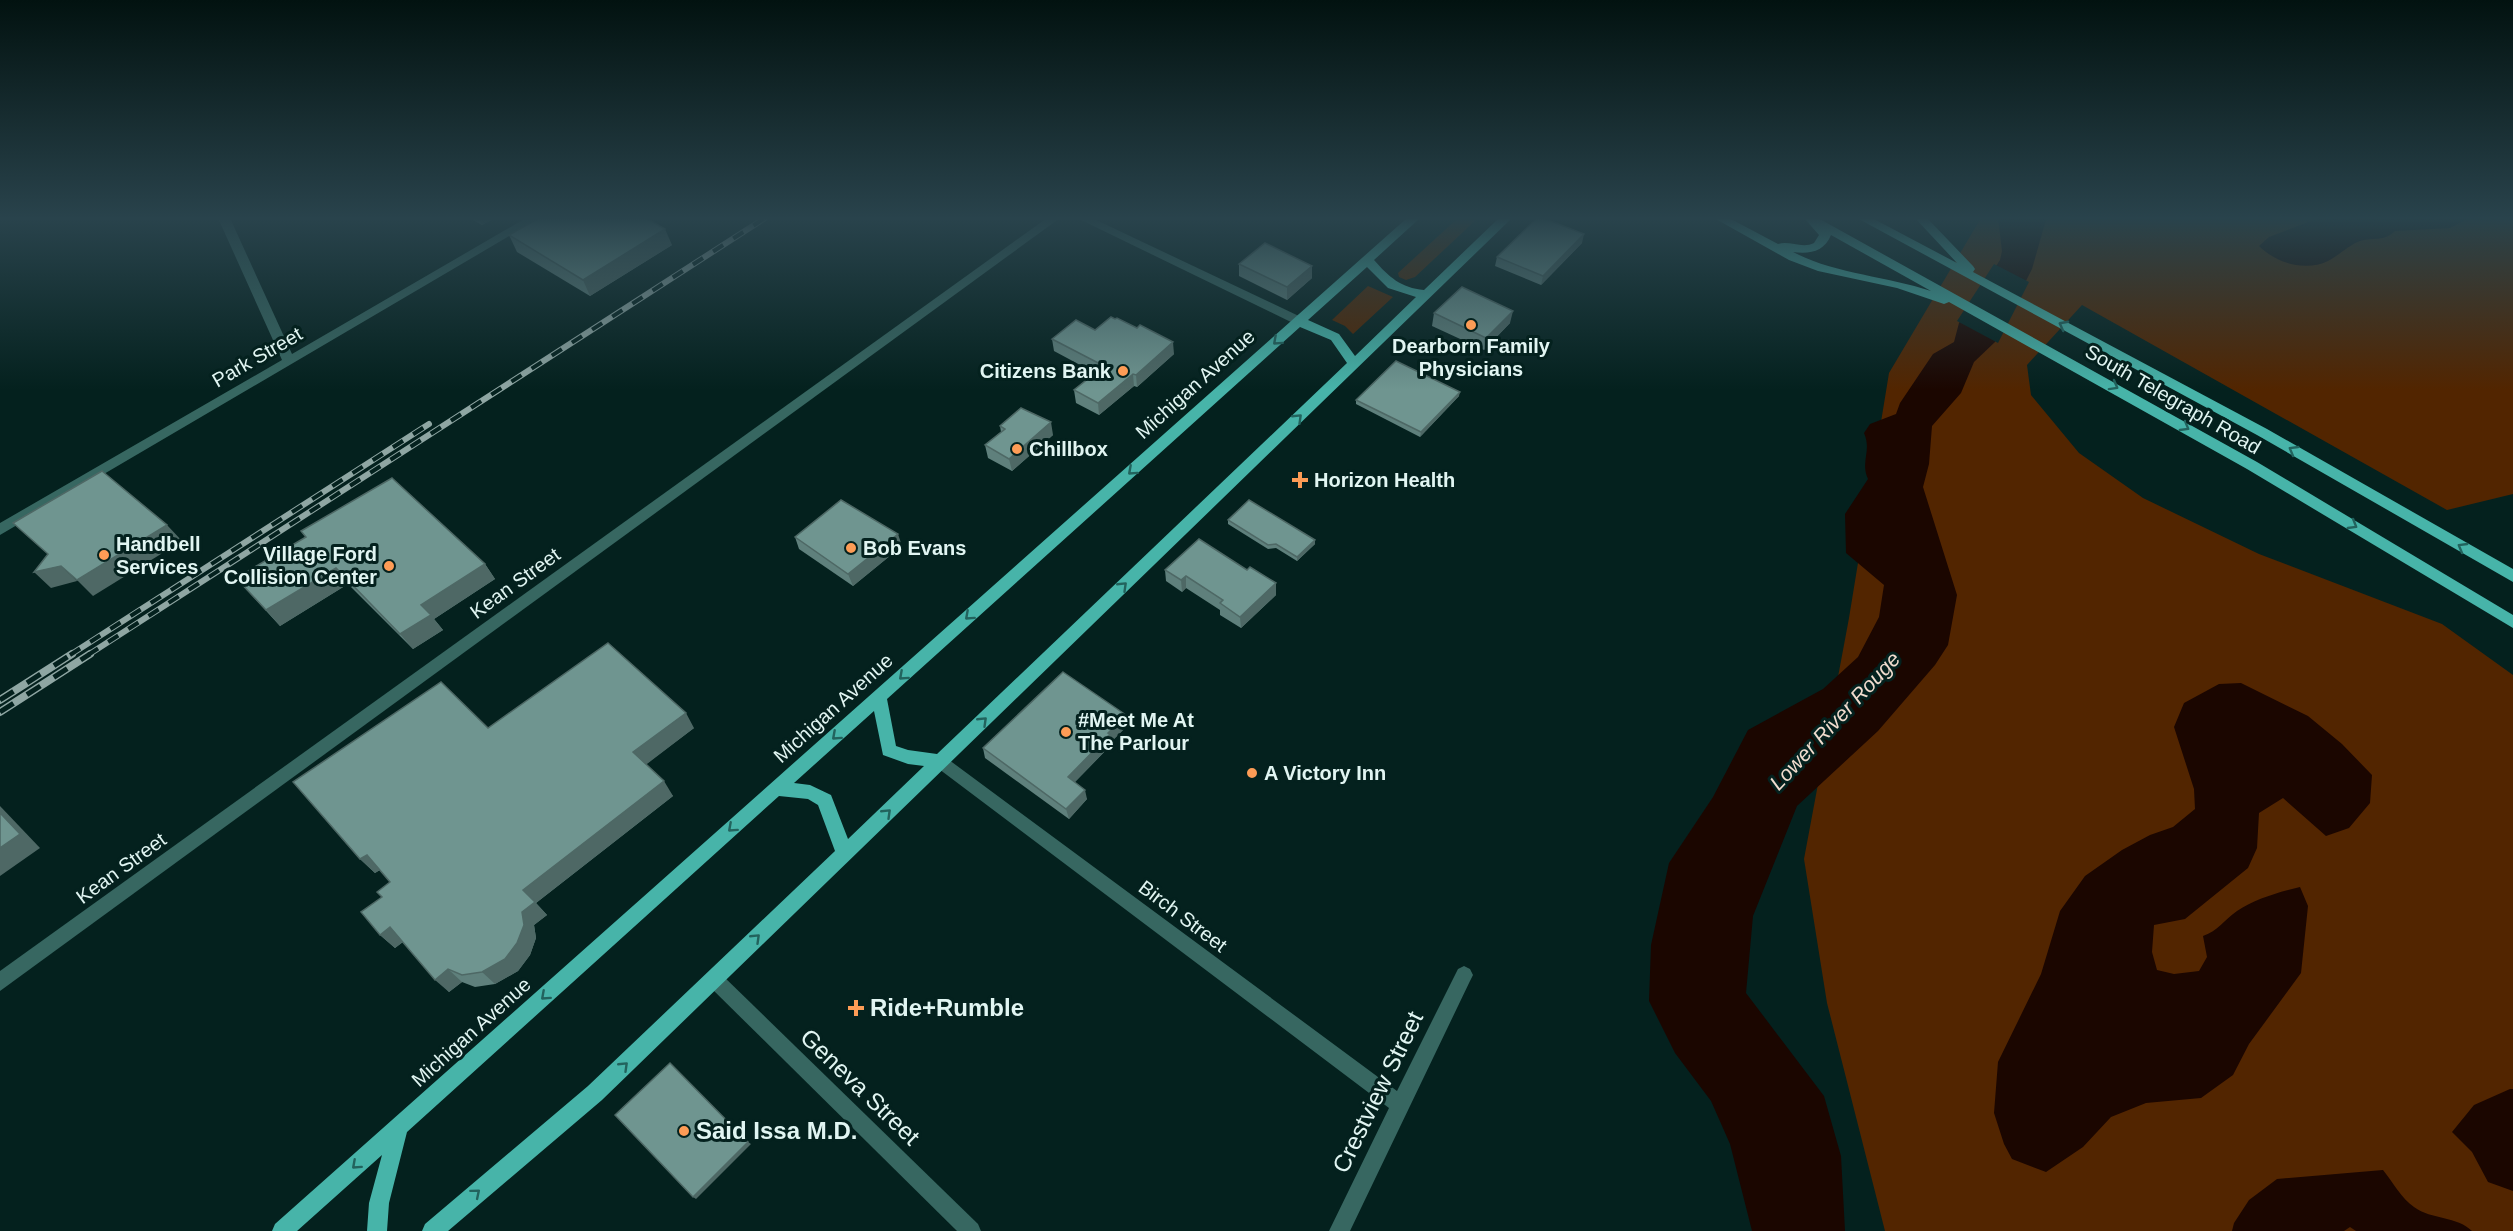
<svg xmlns="http://www.w3.org/2000/svg" width="2513" height="1231" font-family="Arial,sans-serif">
<style>
.green{fill:#522500}
.water{fill:#1b0600}
.pier{fill:#04211e}
.lines{fill:none;stroke-linecap:round;stroke-linejoin:round}
.minor{fill:#376761;fill-rule:evenodd}
.primary{fill:#47b4a9;fill-rule:evenodd}
.rail-far1-casing{stroke:#8fa6a3;stroke-width:6}
.rail-casing{stroke:#8fa6a3;stroke-width:8}
.rail-far1{stroke:#04211e;stroke-width:4;stroke-dasharray:12;stroke-linecap:butt}
.rail{stroke:#04211e;stroke-width:5;stroke-dasharray:16;stroke-linecap:butt}
.wall{fill:#5f807c}
.shaded-wall{fill:#4e6865}
.building{fill:#6f9590;stroke:#4e6865;stroke-width:1.5}
.oneway{stroke:#22635d}
.poi-dot{fill:#fd9c56;stroke:#04211e;stroke-width:2}
.labels{text-anchor:middle;stroke-width:6;stroke-linejoin:round;paint-order:stroke}
.poi-label{font-size:20px;font-weight:bold;fill:#e1f5f2;stroke:#04211e;text-anchor:start}
.street-label{font-size:20px;fill:#e1f5f2;stroke:#04211e}
.water-label{font-size:21px;font-style:italic;fill:#f1dcce;stroke:#04211e}
.near-poi-label{font-size:24px;font-weight:bold;fill:#e1f5f2;stroke:#04211e;text-anchor:start}
.near-street-label{font-size:24px;fill:#e1f5f2;stroke:#04211e}
</style>
<rect width="100%" height="100%" fill="#04211e"/>
<g class="green">
<polygon points="1458,218 1478,218 1415,277 1406,280 1399,277 1398,273"/>
<polygon points="1981,218 2513,218 2513,494 2447,510 2082,305 2027,365 2031,395 2079,453 2143,498 2259,554 2442,624 2513,675 2513,1231 1885,1231 1827,1003 1804,859 1849,618 1889,373"/>
<polygon points="1368,286 1393,297 1353,334 1345,326 1332,320"/>
</g>
<g class="water">
<path d="M 1998,218 L 2049,218 L 2045,223 L 2032,269 L 1995,342 L 1974,362 L 1961,393 L 1932,426 L 1929,464 L 1923,487 L 1957,595 L 1948,645 L 1935,665 L 1878,731 L 1797,806 L 1753,916 L 1746,993 L 1824,1096 L 1841,1156 L 1845,1231 L 1752,1231 L 1730,1144 L 1711,1101 L 1675,1053 L 1649,1001 L 1651,945 L 1669,863 L 1713,797 L 1748,730 L 1823,689 L 1858,657 L 1879,617 L 1884,585 L 1846,553 L 1845,514 L 1868,479 C 1860,462 1872,451 1864,433 L 1870,424 L 1896,414 L 1900,403 L 1933,354 L 1954,342 L 1959,323 L 2000,260 L 2002,251 Z"/>
<path d="M 2318,218 L 2469,218 L 2450,228 L 2395,231 C 2383,242 2375,237 2360,241 C 2349,245 2338,256 2328,261 C 2305,272 2276,263 2259,246 L 2269,237 Z"/>
<path d="M 2241,683 L 2308,716 L 2342,744 L 2372,775 L 2370,803 L 2349,828 L 2326,836 L 2283,798 L 2259,813 L 2257,848 L 2248,868 L 2185,919 L 2154,925 L 2152,952 L 2157,970 L 2174,974 L 2199,971 L 2207,957 L 2203,936 C 2218,931 2224,920 2237,911 C 2255,899 2279,892 2300,887 L 2308,906 L 2301,973 L 2249,1044 L 2233,1075 L 2201,1098 L 2146,1103 L 2111,1117 L 2083,1147 L 2046,1172 L 2012,1159 L 2004,1144 L 1994,1113 L 1998,1062 L 2041,974 L 2060,911 L 2085,876 L 2122,850 L 2150,835 L 2173,827 L 2195,809 L 2194,789 L 2174,727 L 2184,703 L 2219,684 Z"/>
<polygon points="2510,1089 2513,1089 2513,1191 2488,1182 2472,1152 2452,1132 2474,1105"/>
<path d="M 2383,1170 C 2392,1181 2402,1199 2414,1207 C 2432,1220 2457,1216 2472,1231 L 2356,1231 L 2350,1227 L 2344,1231 L 2232,1231 L 2234,1223 L 2249,1200 L 2277,1179 Z"/>
</g>
<polygon class="pier" points="1994,264 2029,282 1998,343 1957,321"/>
<g class="lines">
<g class="minor">
<polygon points="218,218 230,218 292,354 526,218 540,218 0,535 0,523 282,360"/>
<polygon points="1047,218 1060,218 0,991 0,971"/>
<polygon points="1077,218 1092,218 1303,318 1305,321 1303,324 1295,324"/>
<polygon points="941,754 1397,1091 1458,969 1464,966 1470,969 1473,975 1470,981 1350,1231 1329,1231 1389,1108 935,766 933,761 935,756"/>
<polygon points="714,970 720,973 978,1224 981,1231 957,1231 708,985 705,979 708,973"/>
</g>
<g class="primary">
<path d="M 1407,218 L 1420,218 L 1374,260 C 1389,277 1401,288 1424,290 L 1499,218 L 1512,218 L 602,1100 L 448,1231 L 422,1231 L 425,1224 L 588,1086 L 835,851 L 818,805 L 808,799 L 779,796 L 407,1132 L 389,1203 L 387,1231 L 367,1231 L 369,1203 L 382,1155 L 297,1231 L 272,1231 L 275,1224 ZM 1367,267 L 1388,288 L 1416,297 L 1355,356 L 1339,334 L 1308,320 ZM 1300,327 L 1331,340 L 1347,363 L 937,754 L 908,750 L 896,746 L 887,699 ZM 874,711 L 883,755 L 908,764 L 924,766 L 848,839 L 831,795 L 810,785 L 794,783 Z"/>
<path d="M 1714,218 L 1729,218 L 1778,244 C 1789,240 1802,249 1814,243 L 1819,235 L 1804,218 L 1818,218 L 2257,462 L 2513,615 L 2513,628 L 2247,469 L 1949,302 L 1944,304 L 1897,288 L 1818,271 L 1789,260 ZM 1831,235 L 1931,291 C 1886,276 1835,274 1793,252 C 1810,254 1824,252 1831,235 Z"/>
<polygon points="1857,218 1872,218 1957,263 1915,218 1927,218 1973,266 1975,269 1973,272 2267,429 2513,569 2513,582 2257,435"/>
</g>
<defs>
<g id="rail-far1">
<polyline points="70,655 429,424"/>
<polyline points="88,655 765,218"/>
</g>
<g id="rail">
<polyline points="0,700 72,654"/>
<polyline points="0,712 90,654"/>
</g>
</defs>
<use href="#rail-far1" class="rail-far1-casing"/>
<use href="#rail" class="rail-casing"/>
<use href="#rail-far1" class="rail-far1"/>
<use href="#rail" class="rail"/>
</g>
<g class="wall">
<polygon points="469,218 495,218 482,225"/>
<polygon points="509,235 672,245 590,296 517,252"/>
<polygon points="1582,243 1541,285 1495,266 1497,257"/>
<polygon points="1239,264 1312,278 1287,300 1239,276"/>
<polygon points="1434,313 1510,323 1484,350 1432,326"/>
<polygon points="1095,330 1174,354 1137,387 1134,386 1099,415 1076,403 1074,390 1095,373 1054,351 1052,339"/>
<polygon points="1459,396 1420,437 1356,404 1356,400"/>
<polygon points="1000,426 1053,435 1012,471 988,458 985,445 1001,432"/>
<polygon points="1228,520 1315,544 1297,561 1276,548 1268,549 1228,524"/>
<polygon points="301,531 485,564 495,579 434,619 443,630 413,649 348,584 280,626 236,578 306,538"/>
<polygon points="795,537 902,546 853,586 799,549"/>
<polygon points="1165,570 1276,595 1241,628 1220,615 1220,610 1186,588 1182,592 1166,581"/>
<polygon points="1128,725 1112,741 1112,744 1075,782 1087,799 1069,819 985,758 983,748"/>
<polygon points="488,728 694,728 646,764 673,796 536,903 547,915 534,925 536,938 530,955 518,971 495,984 475,987 462,982 449,992 403,942 395,948 380,935 382,897 390,882 380,870 375,873 360,859"/>
</g>
<g class="shaded-wall">
<polygon points="478,218 495,218 482,225"/>
<polygon points="665,229 672,245 590,296 583,280"/>
<polygon points="1584,234 1582,243 1541,285 1543,276"/>
<polygon points="1312,266 1312,278 1287,300 1287,287"/>
<polygon points="1513,311 1510,323 1484,350 1486,338"/>
<polygon points="1173,342 1174,354 1137,387 1136,375"/>
<polygon points="1133,374 1134,386 1099,415 1098,403"/>
<polygon points="1460,392 1459,396 1420,437 1421,432"/>
<polygon points="1051,422 1053,435 1012,471 1009,459"/>
<polygon points="167,525 182,541 93,596 77,580"/>
<polygon points="898,534 902,546 853,586 848,574"/>
<polygon points="1315,540 1315,544 1297,561 1297,557"/>
<polygon points="485,564 495,579 434,619 443,630 413,649 400,634 421,605"/>
<polygon points="61,566 77,581 51,588 34,572"/>
<polygon points="336,568 348,584 280,626 266,610"/>
<polygon points="1186,576 1186,588 1182,592 1181,580"/>
<polygon points="1276,583 1276,595 1241,628 1240,617"/>
<polygon points="686,713 694,728 643,767 633,752"/>
<polygon points="1126,715 1128,725 1112,741 1112,744 1070,787 1068,777 1108,733"/>
<polygon points="664,781 673,796 536,903 523,890"/>
<polygon points="1085,790 1087,799 1069,819 1066,809"/>
<polygon points="0,806 40,848 0,876"/>
<polygon points="367,855 381,869 375,873 360,859"/>
<polygon points="535,902 547,915 534,925 536,938 530,955 518,971 495,984 482,972 522,912"/>
<polygon points="390,927 405,940 395,948 380,935"/>
<polygon points="448,969 462,982 449,992 435,980"/>
<polygon points="748,1142 751,1144 696,1199 693,1197"/>
</g>
<g class="building">
<polygon points="539,218 646,218 665,229 583,280 509,235"/>
<polygon points="1537,218 1543,218 1584,234 1543,276 1497,257"/>
<polygon points="1265,243 1312,266 1287,287 1239,264"/>
<polygon points="1462,287 1513,311 1486,338 1434,313"/>
<polygon points="1111,317 1115,319 1117,318 1137,328 1140,325 1173,342 1136,375 1133,374 1098,403 1074,390 1104,366 1052,339 1076,320 1095,330"/>
<polygon points="1396,361 1460,392 1421,432 1356,400"/>
<polygon points="1021,408 1051,422 1009,459 985,445 1005,429 1000,426"/>
<polygon points="102,471 167,525 77,580 61,566 34,572 48,554 13,523"/>
<polygon points="392,478 485,564 421,605 431,615 400,634 336,568 266,610 236,578 306,537 301,531"/>
<polygon points="841,500 898,534 848,574 795,537"/>
<polygon points="1249,500 1315,540 1297,557 1276,544 1268,545 1228,520"/>
<polygon points="1199,539 1247,570 1250,567 1276,583 1240,617 1220,603 1223,600 1186,576 1181,580 1165,570"/>
<polygon points="608,643 686,713 633,752 664,781 523,890 535,902 522,912 524,925 517,943 505,959 482,972 462,975 448,969 435,980 390,927 380,935 361,912 382,897 377,892 390,882 367,855 360,859 293,782 441,682 488,728"/>
<polygon points="1063,672 1126,715 1108,733 1110,734 1068,777 1085,790 1066,809 983,748"/>
<polygon points="0,813 20,834 0,848"/>
<polygon points="670,1063 748,1142 693,1197 615,1115"/>
</g>
<defs><path id="oneway-chevron" d="M-2-3.5L2.5 0L-2 3.5" fill="none" stroke-width="1.6" stroke-linecap="round" stroke-linejoin="round" transform="scale(1.5)"/></defs>
<g class="oneway">
<use href="#oneway-chevron" transform="translate(2063 325) rotate(-152)"/>
<use href="#oneway-chevron" transform="translate(1277 341) rotate(138)"/>
<use href="#oneway-chevron" transform="translate(2114 386) rotate(29)"/>
<use href="#oneway-chevron" transform="translate(1298 418) rotate(-44)"/>
<use href="#oneway-chevron" transform="translate(2185 427) rotate(30)"/>
<use href="#oneway-chevron" transform="translate(2293 450) rotate(-150)"/>
<use href="#oneway-chevron" transform="translate(1132 471) rotate(138)"/>
<use href="#oneway-chevron" transform="translate(2353 525) rotate(31)"/>
<use href="#oneway-chevron" transform="translate(2462 547) rotate(-150)"/>
<use href="#oneway-chevron" transform="translate(1123 586) rotate(-44)"/>
<use href="#oneway-chevron" transform="translate(969 616) rotate(138)"/>
<use href="#oneway-chevron" transform="translate(903 676) rotate(138)"/>
<use href="#oneway-chevron" transform="translate(983 721) rotate(-44)"/>
<use href="#oneway-chevron" transform="translate(836 736) rotate(138)"/>
<use href="#oneway-chevron" transform="translate(887 813) rotate(-44)"/>
<use href="#oneway-chevron" transform="translate(732 828) rotate(138)"/>
<use href="#oneway-chevron" transform="translate(756 938) rotate(-44)"/>
<use href="#oneway-chevron" transform="translate(545 996) rotate(138)"/>
<use href="#oneway-chevron" transform="translate(624 1066) rotate(-44)"/>
<use href="#oneway-chevron" transform="translate(356 1165) rotate(138)"/>
<use href="#oneway-chevron" transform="translate(476 1193) rotate(-40)"/>
</g>
<linearGradient id="sky" x2="0" y2="1"><stop stop-color="#021210"/><stop offset="0.56" stop-color="#29434c"/><stop offset="1" stop-color="#29434c" stop-opacity="0"/></linearGradient>
<rect width="2513" height="390" fill="url(#sky)"/>
<g class="poi-dot">
<circle cx="1471" cy="325" r="6"/>
<circle cx="1123" cy="371" r="6"/>
<circle cx="1017" cy="449" r="6"/>
<path d="M1297 471h6v6h6v6h-6v6h-6v-6h-6v-6h6z"/>
<circle cx="851" cy="548" r="6"/>
<circle cx="104" cy="555" r="6"/>
<circle cx="389" cy="566" r="6"/>
<circle cx="1066" cy="732" r="6"/>
<circle cx="1252" cy="773" r="6"/>
<path d="M853 999h6v6h6v6h-6v6h-6v-6h-6v-6h6z"/>
<circle cx="684" cy="1131" r="6"/>
</g>
<g class="labels">
<g class="poi-label">
<text x="1471" y="353" text-anchor="middle">Dearborn Family<tspan x="1471" dy="23">Physicians</tspan></text>
<text x="1111" y="378" text-anchor="end">Citizens Bank</text>
<text x="1029" y="456">Chillbox</text>
<text x="1314" y="487">Horizon Health</text>
<text x="116" y="551">Handbell<tspan x="116" dy="23">Services</tspan></text>
<text x="863" y="555">Bob Evans</text>
<text x="377" y="561" text-anchor="end">Village Ford<tspan x="377" dy="23">Collision Center</tspan></text>
<text x="1078" y="727">#Meet Me At<tspan x="1078" dy="23">The Parlour</tspan></text>
<text x="1264" y="780">A Victory Inn</text>
</g>
<g class="street-label">
<text transform="translate(257 357) rotate(-30)" y="7">Park Street</text>
<text transform="translate(1195 384) rotate(-42)" y="7">Michigan Avenue</text>
<text transform="translate(2173 399) rotate(30)" y="7">South Telegraph Road</text>
<text transform="translate(515 583) rotate(-36)" y="7">Kean Street</text>
<text transform="translate(833 708) rotate(-42)" y="7">Michigan Avenue</text>
<text transform="translate(121 868) rotate(-36)" y="7">Kean Street</text>
<text transform="translate(1183 916) rotate(37)" y="7">Birch Street</text>
<text transform="translate(471 1032) rotate(-42)" y="7">Michigan Avenue</text>
</g>
<g class="water-label">
<text transform="translate(1835 721) rotate(-47)" y="7">Lower River Rouge</text>
</g>
<g class="near-poi-label">
<text x="870" y="1016">Ride+Rumble</text>
<text x="696" y="1139">Said Issa M.D.</text>
</g>
<g class="near-street-label">
<text transform="translate(860 1087) rotate(44)" y="8">Geneva Street</text>
<text transform="translate(1378 1092) rotate(-64)" y="8">Crestview Street</text>
</g>
</g>
</svg>
